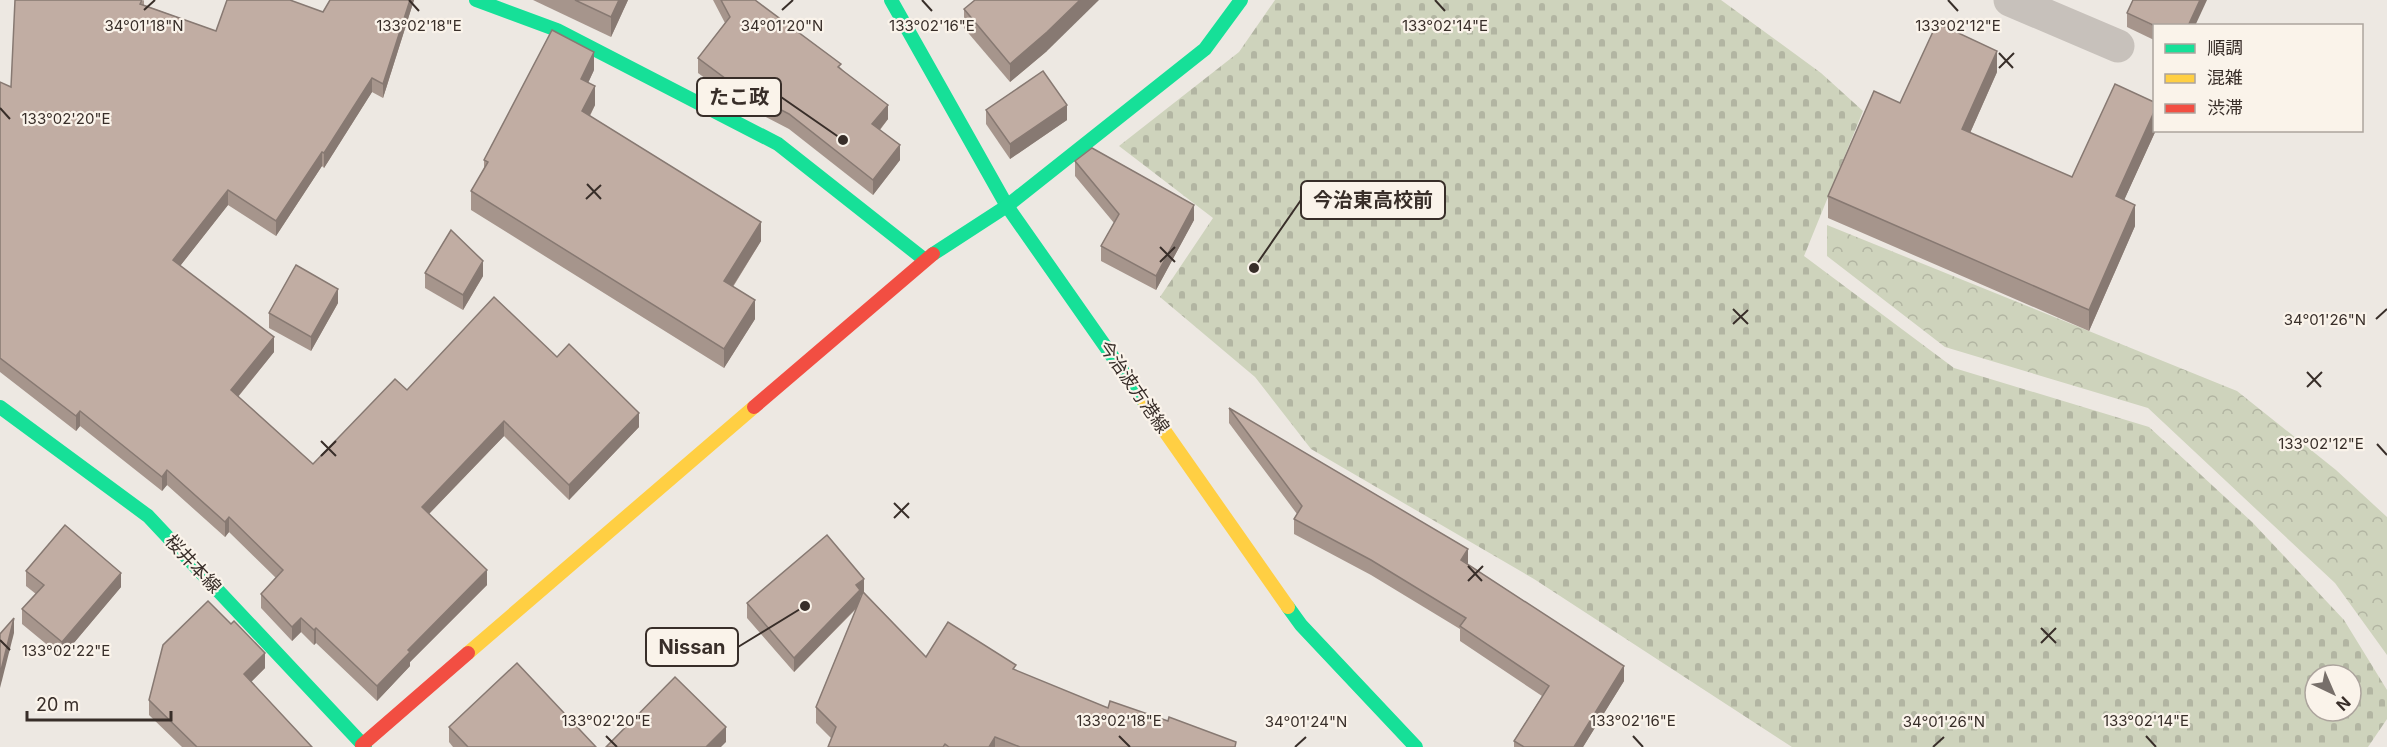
<svg xmlns="http://www.w3.org/2000/svg" width="2387" height="747" font-family="Inter,'Noto Sans JP',sans-serif">
<style>
.forest{fill:url(#forest-crowns)}
.cemetery{fill:url(#cemetery-stones);fill-rule:evenodd}
.lines{fill:none;stroke-linecap:round;stroke-linejoin:round}
.street{stroke:#c7c1bb;stroke-width:33}
.fast{stroke:#16e098;stroke-width:14}
.slow{stroke:#ffcf43;stroke-width:14}
.jam{stroke:#f24e42;stroke-width:14}
.wall{fill:#a6958c}
.shaded-wall{fill:#877972}
.building{fill:#c1ada3;stroke:#877972;stroke-width:1.5}
.ticks{fill:none;stroke:#382e29;stroke-width:2}
.labels{text-anchor:middle;stroke-width:4.5;stroke-linejoin:round;paint-order:stroke}
.street-label{font-size:18px;fill:#382e29;stroke:#faf3ea}
.ticks-label{font-size:15px;text-anchor:middle;fill:#382e29;stroke:#faf3ea;stroke-width:4.5;stroke-linejoin:round;paint-order:stroke}
.leader{fill:none;stroke:#382e29;stroke-width:2}
.callout-dot{fill:#382e29;stroke:#faf3ea;stroke-width:2}
.callout{fill:#faf3ea;stroke:#382e29;stroke-width:2}
.callout-label{font-size:20px;text-anchor:middle;font-weight:bold;fill:#382e29}
</style>
<defs>
<pattern id="forest-crowns" width="20" height="18" patternUnits="userSpaceOnUse" patternTransform="scale(1.5)"><rect width="20" height="18" fill="#ced3bc"/><path d="M2 6a3 3 0 1 1 6 0M12 15a3 3 0 1 1 6 0" fill="none" stroke="#b2b5a2"/></pattern>
<pattern id="cemetery-stones" width="16" height="16" patternUnits="userSpaceOnUse" patternTransform="scale(1.5)"><rect width="16" height="16" fill="#ced3bc"/><path d="M2 7V4a2 2 0 0 1 4 0v3zM10 15v-3a2 2 0 0 1 4 0v3z" fill="#b2b5a2"/></pattern>
</defs>
<rect width="100%" height="100%" fill="#ede8e2"/>
<polygon class="forest" points="1827,225 2237,391 2336,470 2387,517 2387,655 2335,583 2148,408 1945,347 1827,256"/>
<path class="cemetery" d="M 1275,0 L 1721,0 L 1821,73 L 1863,111 L 1804,256 L 1954,368 L 2149,427 L 2252,522 L 2344,620 L 2387,690 L 2387,719 L 2368,747 L 1792,747 L 1534,579 L 1311,449 L 1255,377 L 1160,297 L 1213,218 L 1119,146 L 1239,52 ZM 2315,675 L 2351,675 L 2351,711 L 2315,711 Z"/>
<g class="lines">
<polyline class="street" points="2010,0 2118,46"/>
<g class="fast">
<polyline points="476,0 557,30 778,144 925,260"/>
<polyline points="891,0 1007,206 1145,403"/>
<polyline points="933,254 1007,206 1205,49 1241,0"/>
<polyline points="0,407 148,516 365,747"/>
<polyline points="1288,607 1301,625 1416,747"/>
</g>
<g class="slow">
<polyline points="1145,403 1288,607"/>
<polyline points="468,653 754,407"/>
</g>
<g class="jam">
<polyline points="754,407 933,254"/>
<polyline points="362,745 468,653"/>
</g>
</g>
<g class="wall">
<polygon points="144,0 144,5 216,31 323,12 330,0 414,0 383,98 372,92 324,168 322,166 276,236 228,205 180,266 274,352 238,397 313,464 407,390 557,357 639,427 569,500 504,436 429,514 487,585 410,662 410,666 377,701 316,643 314,645 301,632 292,641 261,608 261,594 276,578 229,532 225,537 167,485 162,491 80,426 76,431 0,372 0,82 11,87"/>
<polygon points="533,0 628,0 611,37"/>
<polygon points="713,0 755,0 841,68 888,119 880,130 900,160 873,195 789,129 737,102 698,73 698,58 725,23"/>
<polygon points="964,9 1047,51 1010,82 964,28"/>
<polygon points="2127,13 2154,26 2154,40 2127,27"/>
<polygon points="594,70 588,83 595,105 590,116 761,241 733,287 755,319 724,368 471,210 471,191 484,169 484,160"/>
<polygon points="1997,72 1970,133 2072,177 2156,130 2124,200 2135,226 2089,331 1828,218 1828,196 1900,103"/>
<polygon points="986,110 1067,120 1010,159 986,124"/>
<polygon points="1075,161 1194,220 1156,290 1101,261 1101,246 1114,223 1075,176"/>
<polygon points="425,273 483,276 463,310 425,288"/>
<polygon points="338,303 311,351 269,328 269,313"/>
<polygon points="1229,408 1467,564 1624,681 1583,747 1514,747 1514,741 1542,696 1460,641 1460,629 1371,575 1294,534 1294,519 1297,514 1229,423"/>
<polygon points="26,571 121,587 62,657 22,624 22,609 36,594 26,586"/>
<polygon points="864,592 926,657 1016,671 1108,708 1236,747 828,747 831,738 816,723 816,707 856,609 794,672 747,618 747,603"/>
<polygon points="231,624 265,668 251,682 312,747 182,747 149,715 149,700"/>
<polygon points="449,727 596,747 453,747 449,742"/>
</g>
<g class="shaded-wall">
<polygon points="410,0 414,0 383,98 383,84"/>
<polygon points="619,0 628,0 611,37 611,17"/>
<polygon points="1080,0 1099,0 1047,51 1010,82 1010,64"/>
<polygon points="2200,0 2207,0 2195,26 2188,26"/>
<polygon points="1997,51 1997,72 1962,151 1962,129"/>
<polygon points="594,52 594,70 581,98 581,79"/>
<polygon points="372,78 372,92 324,168 324,153"/>
<polygon points="595,86 595,105 582,130 582,111"/>
<polygon points="888,105 888,119 872,139 872,124"/>
<polygon points="1067,105 1067,120 1010,159 1010,144"/>
<polygon points="2154,112 2154,130 2156,130 2116,218 2116,196"/>
<polygon points="900,145 900,160 873,195 873,180"/>
<polygon points="322,152 322,166 276,236 276,221"/>
<polygon points="228,190 228,205 173,275 173,260"/>
<polygon points="1194,205 1194,220 1156,290 1156,276"/>
<polygon points="2135,205 2135,226 2089,331 2089,310"/>
<polygon points="761,222 761,241 724,300 724,281"/>
<polygon points="483,261 483,276 463,310 463,295"/>
<polygon points="338,289 338,303 311,351 311,337"/>
<polygon points="755,300 755,319 724,368 724,349"/>
<polygon points="274,337 274,352 231,405 231,390"/>
<polygon points="80,411 80,426 76,431 76,416"/>
<polygon points="639,413 639,427 569,500 569,485"/>
<polygon points="504,421 504,436 422,521 422,507"/>
<polygon points="167,470 167,485 162,491 162,477"/>
<polygon points="229,517 229,532 225,537 225,522"/>
<polygon points="1468,549 1468,564 1461,560"/>
<polygon points="487,570 487,585 410,662 410,666 377,701 377,686 408,650"/>
<polygon points="121,573 121,587 62,657 62,642"/>
<polygon points="864,579 864,593 860,596 860,604 794,672 794,658 856,585"/>
<polygon points="14,618 14,633 0,688 0,674"/>
<polygon points="301,618 301,632 292,641 292,627"/>
<polygon points="316,628 316,643 314,645 314,630"/>
<polygon points="265,653 265,668 244,689 244,674"/>
<polygon points="1624,666 1624,681 1583,747 1574,747"/>
<polygon points="726,727 726,742 721,747 706,747"/>
<polygon points="995,737 995,747 989,747"/>
</g>
<g class="building">
<polygon points="15,0 142,0 140,4 216,31 227,0 290,0 323,12 330,0 410,0 383,84 372,78 324,153 322,152 276,221 228,190 173,260 274,337 231,390 313,464 395,379 407,390 494,297 557,357 569,344 639,413 569,485 504,421 422,507 487,570 408,650 410,652 377,686 316,628 314,630 301,618 292,627 261,594 283,570 229,517 225,522 167,470 162,477 80,411 76,416 0,358 0,82 11,87"/>
<polygon points="575,0 619,0 611,17"/>
<polygon points="721,0 755,0 841,64 838,67 888,105 872,124 900,145 873,180 789,114 737,87 698,58 730,17"/>
<polygon points="975,0 1080,0 1047,32 1010,64 964,9"/>
<polygon points="2133,0 2200,0 2188,26 2155,26 2127,13"/>
<polygon points="1937,23 1997,51 1962,129 2072,177 2115,84 2154,102 2154,112 2116,196 2135,205 2089,310 1828,196 1874,91 1900,103"/>
<polygon points="552,30 594,52 581,79 595,86 582,111 761,222 724,281 755,300 724,349 471,191 488,162 484,160"/>
<polygon points="1043,71 1067,105 1010,144 986,110"/>
<polygon points="1092,148 1194,205 1156,276 1101,246 1119,214 1075,161"/>
<polygon points="451,230 483,261 463,295 425,273"/>
<polygon points="296,265 338,289 311,337 269,313"/>
<polygon points="1229,408 1468,549 1461,560 1624,666 1574,747 1524,747 1514,741 1549,686 1460,626 1466,618 1371,560 1294,519 1302,506"/>
<polygon points="65,525 121,573 62,642 22,609 44,585 26,571"/>
<polygon points="827,535 864,579 856,585 860,590 794,658 747,603"/>
<polygon points="863,592 926,657 948,622 1016,665 1013,669 1108,708 1110,701 1168,721 1169,717 1236,742 1235,747 1020,747 995,737 989,747 949,747 945,744 943,747 828,747 836,727 816,707"/>
<polygon points="208,601 231,624 234,621 265,653 244,674 312,747 197,747 149,700 163,645"/>
<polygon points="14,618 0,674 0,634"/>
<polygon points="517,663 596,747 468,747 449,727"/>
<polygon points="675,677 726,727 706,747 606,747"/>
</g>
<path class="ticks" d="M 409,0 L 419,11M 922,0 L 932,11M 1435,0 L 1445,11M 1948,0 L 1958,11M 144,10 L 155,0M 782,10 L 793,0M 1999,53 L 2013,68M 1999,68 L 2014,53M 0,108 L 10,119M 587,184 L 601,199M 586,199 L 601,185M 1160,247 L 1175,262M 1160,262 L 1175,247M 1733,309 L 1748,324M 2376,319 L 2387,309M 1733,324 L 1748,310M 2307,372 L 2321,387M 2307,387 L 2322,372M 321,441 L 336,456M 2377,444 L 2387,455M 321,456 L 336,441M 894,503 L 909,518M 894,518 L 909,503M 1468,566 L 1482,581M 1468,581 L 1483,566M 2041,628 L 2056,643M 0,640 L 10,650M 2041,643 L 2056,628M 606,736 L 617,747M 1119,736 L 1130,747M 1633,736 L 1643,747M 2146,736 L 2156,747M 1295,747 L 1306,737M 1933,747 L 1944,737"/>
<g class="labels">
<g class="street-label">
<text transform="translate(1134 387) rotate(55)" y="6">今治波方港線</text>
<text transform="translate(193 564) rotate(47)" y="6">桜井本線</text>
</g>
</g>
<g class="ticks-label">
<text x="144" y="31">34°01'18"N</text>
<text x="782" y="31">34°01'20"N</text>
<text x="419" y="31">133°02'18"E</text>
<text x="932" y="31">133°02'16"E</text>
<text x="1445" y="31">133°02'14"E</text>
<text x="1958" y="31">133°02'12"E</text>
<text x="66" y="124">133°02'20"E</text>
<text x="2325" y="325">34°01'26"N</text>
<text x="2321" y="449">133°02'12"E</text>
<text x="66" y="656">133°02'22"E</text>
<text x="606" y="726">133°02'20"E</text>
<text x="1119" y="726">133°02'18"E</text>
<text x="1633" y="726">133°02'16"E</text>
<text x="2146" y="726">133°02'14"E</text>
<text x="1306" y="727">34°01'24"N</text>
<text x="1944" y="727">34°01'26"N</text>
</g>
<path class="leader" d="M843 140L781 97M1254 268L1301 200M805 606L738 647"/>
<g class="callout-dot">
<circle cx="843" cy="140" r="6"/>
<circle cx="1254" cy="268" r="6"/>
<circle cx="805" cy="606" r="6"/>
</g>
<g class="callout">
<rect x="697" y="78" width="84" height="38" rx="6"/>
<rect x="1301" y="181" width="144" height="38" rx="6"/>
<rect x="646" y="628" width="92" height="38" rx="6"/>
</g>
<g class="callout-label">
<text x="739" y="104">たこ政</text>
<text x="1373" y="207">今治東高校前</text>
<text x="692" y="654">Nissan</text>
</g>
<rect x="2153" y="24" width="210" height="108" fill="#faf3ea" stroke="#aca49d" stroke-width="1.5"/>
<rect x="2165" y="44" width="30" height="9" fill="#16e098" stroke="#aca49d" stroke-width="1.5"/>
<text x="2207" y="54" font-size="18" fill="#382e29">順調</text>
<rect x="2165" y="74" width="30" height="9" fill="#ffcf43" stroke="#aca49d" stroke-width="1.5"/>
<text x="2207" y="84" font-size="18" fill="#382e29">混雑</text>
<rect x="2165" y="104" width="30" height="9" fill="#f24e42" stroke="#aca49d" stroke-width="1.5"/>
<text x="2207" y="114" font-size="18" fill="#382e29">渋滞</text>
<g transform="translate(2333 693) rotate(136)"><circle r="28" fill="#faf3ea" stroke="#aca49d" stroke-width="1.5"/>
<path d="M0-4.5L10 22L0 15L-10 22Z" fill="#776f6a"/>
<text y="-9" font-size="16" font-weight="bold" text-anchor="middle" fill="#382e29">N</text>
</g>
<path d="M27 711v9h144v-9" fill="none" stroke="#382e29" stroke-width="3"/>
<text x="36" y="711" font-size="18" fill="#382e29" stroke="#faf3ea" stroke-width="4.5" paint-order="stroke">20 m</text>
</svg>
